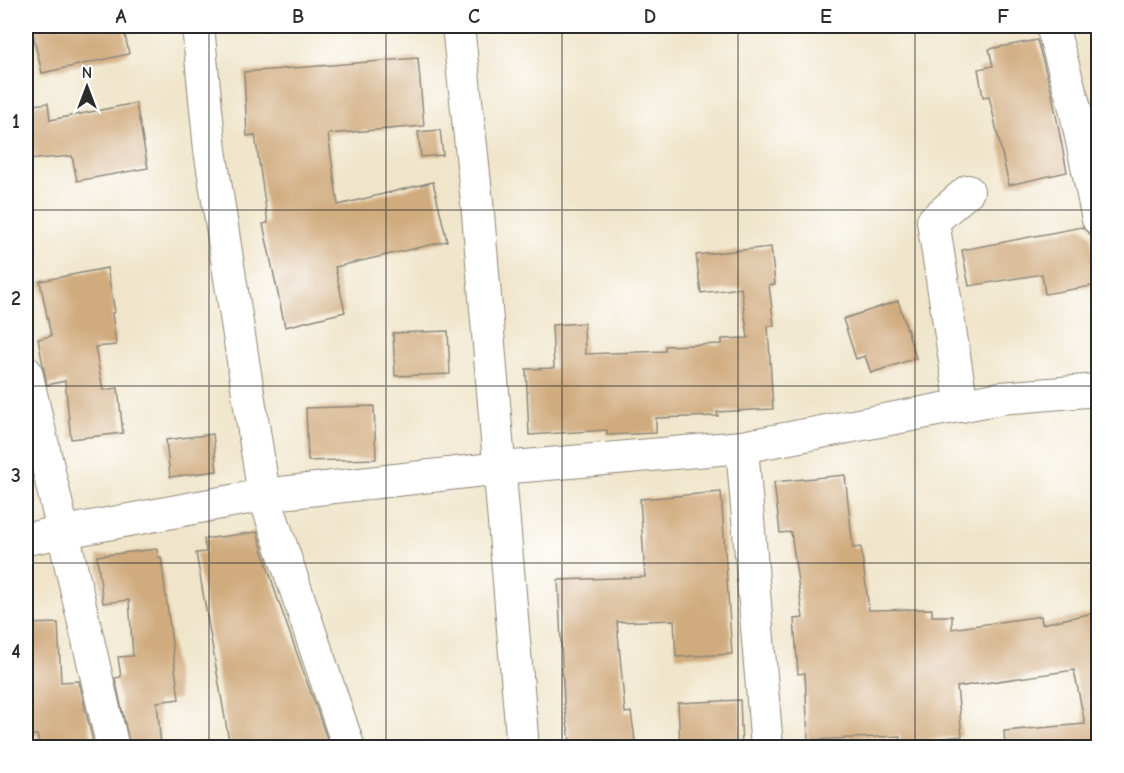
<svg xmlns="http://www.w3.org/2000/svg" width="1124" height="773" font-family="'Comic Neue',sans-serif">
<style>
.building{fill:#d0ab7e}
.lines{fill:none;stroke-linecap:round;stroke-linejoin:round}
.minor-casing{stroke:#8e887a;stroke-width:34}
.minor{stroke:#fff;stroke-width:32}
.grid{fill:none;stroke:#2b2b2b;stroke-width:1.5;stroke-opacity:0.55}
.neatline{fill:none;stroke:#2b2b2b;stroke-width:2}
.grid-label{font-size:20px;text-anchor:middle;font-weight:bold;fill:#2b2b2b}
</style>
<rect width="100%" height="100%" fill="#fff"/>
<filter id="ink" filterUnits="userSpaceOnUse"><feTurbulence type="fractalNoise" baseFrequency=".0167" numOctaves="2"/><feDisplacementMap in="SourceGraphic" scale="12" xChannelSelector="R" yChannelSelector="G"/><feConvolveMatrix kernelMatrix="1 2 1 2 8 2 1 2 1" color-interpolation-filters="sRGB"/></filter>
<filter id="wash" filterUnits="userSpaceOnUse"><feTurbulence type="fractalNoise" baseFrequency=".008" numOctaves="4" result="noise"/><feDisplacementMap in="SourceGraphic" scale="24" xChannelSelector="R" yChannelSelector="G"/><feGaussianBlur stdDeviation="1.35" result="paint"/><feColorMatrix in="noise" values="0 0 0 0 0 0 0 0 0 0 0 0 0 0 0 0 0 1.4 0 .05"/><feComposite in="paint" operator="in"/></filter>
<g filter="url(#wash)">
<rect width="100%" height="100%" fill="#f0e5ca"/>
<g id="blocks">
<g class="building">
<polygon points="53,26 123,26 129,54 42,73 32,30"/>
<polygon points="1037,40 1052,94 1067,172 1009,185 989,96 983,97 978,69 993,66 989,49"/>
<polygon points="418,58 424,126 328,134 338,205 433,182 447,241 335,267 345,312 285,327 263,224 268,223 255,135 247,136 244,72"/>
<polygon points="48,103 50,120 136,103 148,168 77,181 72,156 26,160 26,106"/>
<polygon points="440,130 443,155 421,157 418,132"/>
<polygon points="1082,227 1091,235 1098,285 1045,294 1042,274 969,286 962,250"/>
<polygon points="771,247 775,284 769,285 774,326 768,326 773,409 717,412 718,416 656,418 656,433 607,435 607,430 529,435 526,369 554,368 552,325 584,323 585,354 665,351 665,346 722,344 722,339 748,338 741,288 701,293 696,255"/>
<polygon points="107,268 115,312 112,313 116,345 95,347 103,390 118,388 123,433 71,439 65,381 47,385 43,366 38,339 51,336 40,281"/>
<polygon points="898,301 916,358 871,373 865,356 856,359 843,319"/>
<polygon points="448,331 450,374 395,376 393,333"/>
<polygon points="374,406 376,459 308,461 306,408"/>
<polygon points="213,434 217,471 170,477 166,440"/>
<polygon points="845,475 853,548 861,547 869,610 932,609 932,616 952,616 952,629 1041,616 1042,624 1098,612 1098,747 1005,747 1004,731 1085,724 1074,670 957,687 962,736 901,743 900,736 808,740 805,673 798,674 794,619 803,618 791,532 780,533 774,482"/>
<polygon points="721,492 732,654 676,657 674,620 617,622 625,713 631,712 636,747 571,747 564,704 558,580 645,577 640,499"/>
<polygon points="257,532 277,597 330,747 298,747 298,741 267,745 267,741 230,747 196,553 206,552 204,539"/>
<polygon points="157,549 158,557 161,557 179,699 157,702 161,747 130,747 115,678 121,677 118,657 133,656 129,600 103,603 97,556"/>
<polygon points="58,623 61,682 79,681 94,747 40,747 37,735 26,735 26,624"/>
<polygon points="740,700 742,747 680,747 678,703"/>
</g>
</g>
</g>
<g filter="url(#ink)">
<use href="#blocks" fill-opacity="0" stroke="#8e887a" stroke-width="1.5"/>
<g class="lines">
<defs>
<g id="minor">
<polyline points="198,26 210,150 264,495 349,748"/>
<polyline points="458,26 477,202 523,748"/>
<polyline points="1052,26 1075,108 1098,219"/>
<polyline points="26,372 113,748"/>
<polyline points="962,406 933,221 968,191"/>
<polyline points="742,447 767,748"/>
<polyline points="26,539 264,495 501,468 742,447 1001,398 1098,390"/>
</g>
</defs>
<use href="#minor" class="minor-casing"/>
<use href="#minor" class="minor"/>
</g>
</g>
<path class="grid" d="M 209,26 L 209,748M 386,26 L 386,748M 562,26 L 562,748M 738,26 L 738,748M 915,26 L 915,748M 26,210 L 1098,210M 26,386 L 1098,386M 26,563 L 1098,563"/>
<rect width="1124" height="773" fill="none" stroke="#fff" stroke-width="66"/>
<g transform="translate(87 87)" stroke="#ffffff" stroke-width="4.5" paint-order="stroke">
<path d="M0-4.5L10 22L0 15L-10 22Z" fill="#2b2b2b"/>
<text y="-9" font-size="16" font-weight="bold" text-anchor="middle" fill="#2b2b2b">N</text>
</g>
<rect x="33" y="33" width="1058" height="707" class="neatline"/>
<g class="grid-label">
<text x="121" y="23">A</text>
<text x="298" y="23">B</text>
<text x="474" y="23">C</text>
<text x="650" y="23">D</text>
<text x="826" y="23">E</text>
<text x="1003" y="23">F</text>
<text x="16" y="128">1</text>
<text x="16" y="305">2</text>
<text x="16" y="482">3</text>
<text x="16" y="658">4</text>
</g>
</svg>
